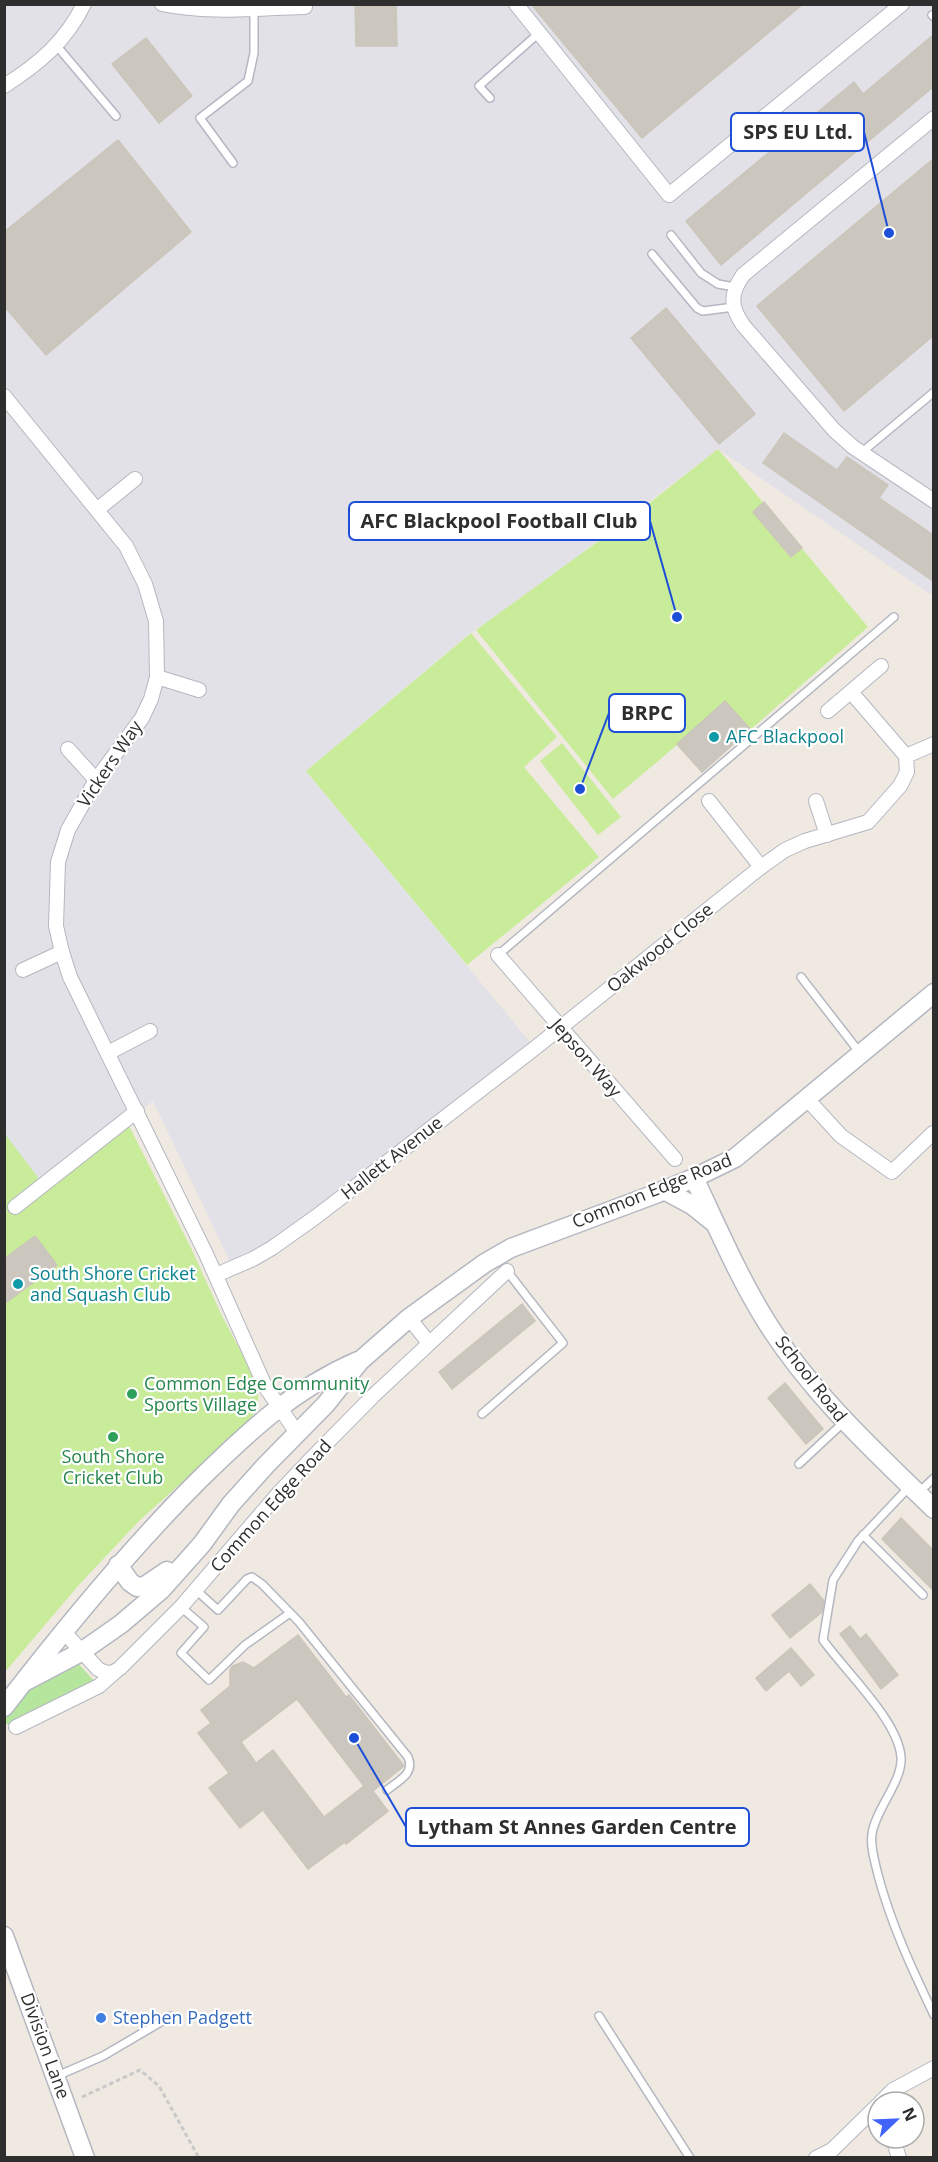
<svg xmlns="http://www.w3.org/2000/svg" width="938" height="2162" font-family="'Open Sans',sans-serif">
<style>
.industrial{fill:#e3e1e8}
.green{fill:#b6e59e}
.pitch{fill:#c9ec9a}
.building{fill:#cbc7bf;stroke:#cbc5ba;stroke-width:1.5;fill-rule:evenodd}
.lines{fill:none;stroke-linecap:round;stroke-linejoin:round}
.lane-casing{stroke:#b4b7c1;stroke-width:10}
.street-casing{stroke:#b4b7c1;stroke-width:16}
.secondary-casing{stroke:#b4b7c1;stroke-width:21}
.path{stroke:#c9c9c9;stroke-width:3;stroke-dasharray:4.5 3;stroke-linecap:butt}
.lane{stroke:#fff;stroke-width:7}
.street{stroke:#fff;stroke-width:14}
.secondary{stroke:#fff;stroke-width:18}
.culture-dot{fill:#0f9aa8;stroke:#fff;stroke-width:2}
.leisure-dot{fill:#2e9e5b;stroke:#fff;stroke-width:2}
.shop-dot{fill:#3f7fe0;stroke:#fff;stroke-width:2}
.labels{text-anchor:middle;stroke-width:4.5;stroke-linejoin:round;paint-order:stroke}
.culture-label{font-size:18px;fill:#0d838f;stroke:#fff;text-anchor:start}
.street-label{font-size:18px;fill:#2e2e2e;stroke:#fff}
.leisure-label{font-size:18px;fill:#27864d;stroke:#fff;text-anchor:start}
.shop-label{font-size:18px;fill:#366cbe;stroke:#fff;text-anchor:start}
.leader{fill:none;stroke:#1d4ed8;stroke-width:2}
.callout-dot{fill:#1d4ed8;stroke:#fff;stroke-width:2}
.callout{fill:#fff;stroke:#1d4ed8;stroke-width:2}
.callout-label{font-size:20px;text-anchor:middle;font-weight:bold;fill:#2e2e2e}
</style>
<rect width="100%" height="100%" fill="#efe9e1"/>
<polygon class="industrial" points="5,5 933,5 933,591 930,594 718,449 562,568 464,638 306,771 535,1048 317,1216 233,1268 153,1101 43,1184 5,1135"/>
<polygon class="green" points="76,1661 99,1686 16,1727 5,1723 4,1707 16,1692"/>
<g class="pitch">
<polygon points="718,449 868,627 702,772 677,745 613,799 476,630 629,519"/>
<polygon points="471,633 557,737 524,767 599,857 467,965 306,771"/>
<polygon points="562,743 621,817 598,835 540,761"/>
<polygon points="126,1120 191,1248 221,1314 258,1384 258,1402 251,1420 139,1521 78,1586 5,1672 5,1134 43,1184"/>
</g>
<g class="building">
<polygon points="355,4 396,4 397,46 356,46"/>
<polygon points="531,4 803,4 642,138"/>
<polygon points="933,35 933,87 721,265 686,221 854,82 863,94"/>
<polygon points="146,38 192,96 159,123 112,64"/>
<polygon points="118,140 191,232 46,355 4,306 4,232"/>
<polygon points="933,159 933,336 844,411 757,306"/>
<polygon points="666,308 755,414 719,444 631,338"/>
<polygon points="784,433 837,470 847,457 888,485 879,498 933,535 933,581 763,463"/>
<polygon points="764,502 802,548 791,557 753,512"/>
<polygon points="725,701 750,729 702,772 677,744"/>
<polygon points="35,1236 57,1265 4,1304 4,1259"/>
<polygon points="522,1304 535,1321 452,1389 439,1372"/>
<polygon points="785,1383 823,1429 806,1444 768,1398"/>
<polygon points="901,1518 933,1550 933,1590 882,1539"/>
<polygon points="810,1584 824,1601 822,1612 790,1638 772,1615"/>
<polygon points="850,1626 860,1639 866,1634 898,1675 881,1689 840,1634"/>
<path d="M 298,1635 L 346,1697 L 349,1695 L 404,1766 L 373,1791 L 388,1811 L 346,1844 L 345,1842 L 308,1869 L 263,1810 L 240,1828 L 209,1788 L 229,1773 L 198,1733 L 211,1723 L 201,1710 L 230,1686 L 230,1670 L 232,1666 L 243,1662 L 254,1668 ZM 297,1699 L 364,1786 L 324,1817 L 273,1750 L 256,1763 L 241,1742 Z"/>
<polygon points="791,1648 814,1675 801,1686 789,1671 766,1691 756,1678"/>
</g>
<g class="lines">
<defs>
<g id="lane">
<polyline points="932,15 934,17"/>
<polyline points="56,45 116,116"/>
<polyline points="490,98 479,86 539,33"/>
<polyline points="233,163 200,118 248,81 254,53 254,9"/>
<polyline points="671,235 701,273 718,284 735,287"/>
<polyline points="652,254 697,308 703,311 734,307"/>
<polyline points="861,453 934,392"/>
<polyline points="498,955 894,617"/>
<polyline points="801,977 860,1053"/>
<polyline points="482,1414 563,1343 507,1271"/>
<polyline points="799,1464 844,1422"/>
<path d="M 909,1487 L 858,1541 L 833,1580 L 823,1640 C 845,1671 898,1720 901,1757 C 903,1781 875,1810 872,1834 C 870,1847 875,1862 878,1875 C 891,1924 912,1969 934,2015"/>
<polyline points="919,1492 934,1478"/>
<polyline points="863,1535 923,1595"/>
<path d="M 196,1590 L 218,1610 L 247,1579 L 252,1577 L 262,1584 L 299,1622 L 408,1757 C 415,1774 399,1780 387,1790"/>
<polyline points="181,1607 204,1627 181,1653 209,1680 245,1645 290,1613"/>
<polyline points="599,2016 690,2158"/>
<polyline points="57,2076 103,2056 171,2016"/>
</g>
<g id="street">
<path d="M 162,4 C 209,14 257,8 305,7 L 304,4"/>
<polyline points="516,4 669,195 902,4"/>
<path d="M 4,86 C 39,64 66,41 84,4"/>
<path d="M 934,118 L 743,275 C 730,294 730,306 743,325 L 834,430 L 853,447 L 934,501"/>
<polyline points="4,396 126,546 145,584 156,621 157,677 151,699 142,718 96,780 68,830 58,862 56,926 62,952 70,977 206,1254 265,1386 297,1433"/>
<polyline points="98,509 135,479"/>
<polyline points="157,677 199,690"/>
<polyline points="851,692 906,756"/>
<polyline points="828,711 881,666"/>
<polyline points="68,749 96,780"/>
<polyline points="709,801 761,867"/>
<polyline points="816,801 827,835"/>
<polyline points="498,955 675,1159"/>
<polyline points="23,970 62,952"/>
<polyline points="108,1053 150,1031"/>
<polyline points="807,1099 841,1136 892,1172 933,1133"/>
<polyline points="15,1207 137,1111"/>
<polyline points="216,1275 253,1259 272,1248 317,1216 535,1048 761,867 785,850 805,841 868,822 900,786 907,772 906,756 934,744"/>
<polyline points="409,1318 429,1343"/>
<path d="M 64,1632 L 98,1669 C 107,1674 112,1674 120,1668 L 181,1607 L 278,1494 L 311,1459 L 373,1396 L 507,1271"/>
<polyline points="16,1727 99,1686 116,1671"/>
<polyline points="881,2102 893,2090 934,2068"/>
<polyline points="893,2138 899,2158"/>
<polyline points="816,2158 832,2150 878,2105"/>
</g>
<g id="secondary">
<path d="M 694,1178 C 717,1226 738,1276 766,1321 C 811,1393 874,1451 934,1509"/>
<polyline points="664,1190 692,1205 712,1221"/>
<polyline points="118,1565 130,1582 137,1587 145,1586 167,1571"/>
<polyline points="24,1682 81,1652 121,1624 161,1590 202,1544 231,1504 266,1465 326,1404 360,1361 409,1318 485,1263 511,1248 658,1193 694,1178 735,1158 934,993"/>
<path d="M 4,1707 C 65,1628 128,1551 198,1481 C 248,1432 293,1389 358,1361"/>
<polyline points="4,1936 85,2158"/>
</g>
</defs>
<use href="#lane" class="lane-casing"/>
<use href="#street" class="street-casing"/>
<use href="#secondary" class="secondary-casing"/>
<polyline class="path" points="82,2097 140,2070 159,2086 199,2158"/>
<use href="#lane" class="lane"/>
<use href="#street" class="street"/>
<use href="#secondary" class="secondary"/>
</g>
<g class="culture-dot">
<circle cx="714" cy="737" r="6"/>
<circle cx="18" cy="1284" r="6"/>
</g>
<g class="leisure-dot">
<circle cx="132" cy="1394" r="6"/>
<circle cx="113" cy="1437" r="6"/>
</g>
<circle class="shop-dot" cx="101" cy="2018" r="6"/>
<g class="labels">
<g class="culture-label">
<text x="726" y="743">AFC Blackpool</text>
<text x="30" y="1280">South Shore Cricket<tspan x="30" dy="21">and Squash Club</tspan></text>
</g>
<g class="street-label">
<text transform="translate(110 764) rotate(-56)" y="6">Vickers Way</text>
<text transform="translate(660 948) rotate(-39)" y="6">Oakwood Close</text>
<text transform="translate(586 1058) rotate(49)" y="6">Jepson Way</text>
<text transform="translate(392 1158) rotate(-38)" y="6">Hallett Avenue</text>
<text transform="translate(652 1191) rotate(-22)" y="6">Common Edge Road</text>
<text transform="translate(811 1379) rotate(52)" y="6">School Road</text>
<text transform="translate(271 1506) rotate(-48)" y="6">Common Edge Road</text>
<text transform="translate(45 2046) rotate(70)" y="6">Division Lane</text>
</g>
<g class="leisure-label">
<text x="144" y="1390">Common Edge Community<tspan x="144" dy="21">Sports Village</tspan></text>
<text x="113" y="1463" text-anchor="middle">South Shore<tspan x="113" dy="21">Cricket Club</tspan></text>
</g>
<g class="shop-label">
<text x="113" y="2024">Stephen Padgett</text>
</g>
</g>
<path class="leader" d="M889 233L864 132M677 617L650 521M580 789L609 713M354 1738L406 1827"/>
<g class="callout-dot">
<circle cx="889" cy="233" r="6"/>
<circle cx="677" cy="617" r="6"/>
<circle cx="580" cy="789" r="6"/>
<circle cx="354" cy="1738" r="6"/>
</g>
<g class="callout">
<rect x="731" y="113" width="133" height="38" rx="6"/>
<rect x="349" y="502" width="301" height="38" rx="6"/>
<rect x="609" y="694" width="76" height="38" rx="6"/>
<rect x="406" y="1808" width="343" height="38" rx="6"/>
</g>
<g class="callout-label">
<text x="798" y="139">SPS EU Ltd.</text>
<text x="499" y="528">AFC Blackpool Football Club</text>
<text x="647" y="720">BRPC</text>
<text x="577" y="1834">Lytham St Annes Garden Centre</text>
</g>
<rect width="938" height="2162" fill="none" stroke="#2e2e2e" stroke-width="12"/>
<g transform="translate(896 2120) rotate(67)"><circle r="28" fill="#ffffff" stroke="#ababab" stroke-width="1.5"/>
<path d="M0-4.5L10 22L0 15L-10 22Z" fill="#4264fb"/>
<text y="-9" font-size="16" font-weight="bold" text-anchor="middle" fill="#2e2e2e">N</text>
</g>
</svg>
